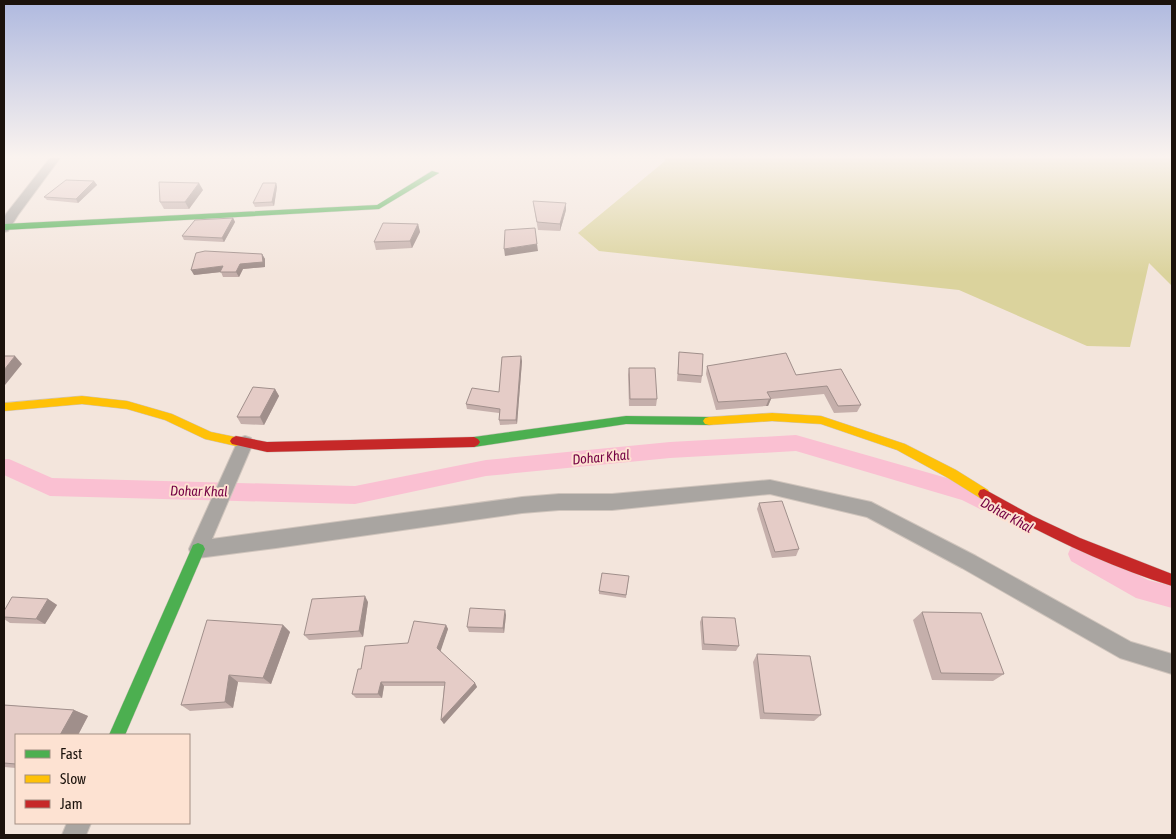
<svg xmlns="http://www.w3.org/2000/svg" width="1176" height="839" font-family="'Asap Condensed',sans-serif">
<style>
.green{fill:#dbd39d}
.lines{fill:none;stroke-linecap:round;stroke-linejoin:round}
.canal{fill:#fac0d2;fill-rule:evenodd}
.street-casing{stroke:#cfc4bc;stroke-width:2}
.fast-casing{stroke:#cfc4bc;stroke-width:1}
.slow-casing{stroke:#cfc4bc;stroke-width:1}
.jam-casing{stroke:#cfc4bc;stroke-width:1}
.street{fill:#a9a5a1;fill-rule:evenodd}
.fast{fill:#4caf50;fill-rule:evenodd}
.slow{fill:#ffc107;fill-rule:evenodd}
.jam{fill:#c62828;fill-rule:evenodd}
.wall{fill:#c5afab}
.shaded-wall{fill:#a08f8b}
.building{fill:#e5ccc7;stroke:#a08f8b}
.labels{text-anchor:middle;stroke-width:4;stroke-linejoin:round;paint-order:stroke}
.water-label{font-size:14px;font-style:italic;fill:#740044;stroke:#fde2d2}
</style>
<rect width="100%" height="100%" fill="#f3e5dc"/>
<polygon class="green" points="664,158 1172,158 1172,286 1149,263 1130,347 1087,346 959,290 599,251 578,233 665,161"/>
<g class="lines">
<g class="canal">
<polygon points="796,435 968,484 989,495 992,501 989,507 982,510 962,500 796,451 670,458 486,476 355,504 50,496 4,475 4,459 9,459 52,478 355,486 486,460 670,442"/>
<polygon points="1079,544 1148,580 1172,586 1172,608 1136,598 1071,561 1068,554 1071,547"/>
</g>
<defs>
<g id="street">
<polygon points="50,158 60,158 18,215 8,231 4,232 4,218 6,214"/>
<polygon points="245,436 251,438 253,443 212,539 522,497 559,494 612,494 770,480 871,502 976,556 1131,642 1172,654 1172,674 1120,658 962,568 867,517 770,494 612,510 559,510 522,513 276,548 198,558 191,555 189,549 237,443 239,438"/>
<polygon points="67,823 91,823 86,835 62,835"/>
</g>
<g id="fast">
<polygon points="432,171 439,173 379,209 4,230 4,224 377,205"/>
<polygon points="626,416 709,417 713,418 715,421 713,424 709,425 626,424 474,447 470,445 468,442 470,439 474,437"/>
<polygon points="198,543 203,545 205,549 125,735 109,735 193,545"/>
</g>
<g id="slow">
<polygon points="82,396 127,401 172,414 211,432 240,438 242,441 240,444 236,446 205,439 165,420 127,409 82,404 4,411 4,403"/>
<polygon points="772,413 821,416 905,444 956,470 988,490 990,494 988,498 984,499 980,498 948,478 897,450 821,424 772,421 709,425 705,424 703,421 705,418 709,417"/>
</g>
<g id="jam">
<polygon points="236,436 267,442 474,437 478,439 480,442 478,445 474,447 267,452 232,444 230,441 232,438"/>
<path d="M 984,489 L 1033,516 L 1080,538 L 1172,574 L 1172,586 C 1105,565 1040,534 980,498 L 978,494 L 980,490 Z"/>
</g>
</defs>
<use href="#street" class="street-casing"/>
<use href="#fast" class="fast-casing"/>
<use href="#slow" class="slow-casing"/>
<use href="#jam" class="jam-casing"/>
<use href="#street" class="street"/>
<use href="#fast" class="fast"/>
<use href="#slow" class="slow"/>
<use href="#jam" class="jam"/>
</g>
<g class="wall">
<polygon points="94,181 97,185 78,203 47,200 44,197"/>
<polygon points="276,183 277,187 274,206 255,207 253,203"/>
<polygon points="203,190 189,209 164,209 160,202"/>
<polygon points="533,201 566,210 560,231 538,230 534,208"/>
<polygon points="233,218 235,222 224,242 184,240 182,236"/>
<polygon points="418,224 420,232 412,248 376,250 374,242"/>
<polygon points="262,254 265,259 265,267 243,269 239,277 223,277 221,272 194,275"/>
<polygon points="679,352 702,376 701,383 677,381"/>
<polygon points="522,361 517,424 500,425 499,420 499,413 467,409 466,404 499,392"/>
<polygon points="707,366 796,375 841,369 861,405 857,412 834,413 824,394 771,399 768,406 766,406 716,410 706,374"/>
<polygon points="629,368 657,399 656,406 629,406 628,375"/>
<polygon points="275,389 279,396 264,425 241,424 237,417"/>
<polygon points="759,503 799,549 796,556 772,558 757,509"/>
<polygon points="629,576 626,598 599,594 599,591"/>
<polygon points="48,599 57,605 45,624 10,623 4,619 4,611"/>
<polygon points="368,602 363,637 309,640 304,635"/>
<polygon points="922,612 1004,674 993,681 932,680 913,620"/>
<polygon points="506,615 504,633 469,632 467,627"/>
<polygon points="702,617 739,646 736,651 702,650 700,622"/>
<polygon points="283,625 290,632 271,684 238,682 233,708 190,711 181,705"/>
<polygon points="446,625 448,629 440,651 475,683 477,687 444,724 441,720 444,686 384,686 382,698 356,698 352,694 361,669 408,643"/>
<polygon points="757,654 821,715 814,721 760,719 753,662"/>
<polygon points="4,705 74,710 88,716 78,735 16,735 16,768 4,767"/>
</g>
<g class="shaded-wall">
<polygon points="94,181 97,185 78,203 76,199"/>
<polygon points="199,183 203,190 189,209 185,202"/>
<polygon points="276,183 277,187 274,206 272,202"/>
<polygon points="566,203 566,210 560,231 560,224"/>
<polygon points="233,218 235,222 224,242 222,238"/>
<polygon points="418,224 420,232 412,248 410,241"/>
<polygon points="537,244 538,251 505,256 504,249"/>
<polygon points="262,254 265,259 265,267 243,269 239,277 236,272 240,264"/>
<polygon points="223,266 221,272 194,275 191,270"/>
<polygon points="15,356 22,364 5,385 4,384 4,370"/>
<polygon points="521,356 522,361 517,424 516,420"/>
<polygon points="275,389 279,396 264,425 260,417"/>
<polygon points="769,399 771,399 768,406 766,406"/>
<polygon points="365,596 368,602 363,637 359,631"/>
<polygon points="48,599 57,605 45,624 36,619"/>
<polygon points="505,610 506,615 504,633 503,628"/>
<polygon points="283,625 290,632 271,684 263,678"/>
<polygon points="446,625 448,629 440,653 437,648"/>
<polygon points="229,675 238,682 233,708 225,702"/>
<polygon points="381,682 384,686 382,698 378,694"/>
<polygon points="475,683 477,687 444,724 441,720"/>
<polygon points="74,710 88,716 78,735 60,735"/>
</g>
<g class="building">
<polygon points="66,180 94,181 76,199 44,197"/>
<polygon points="159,182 199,183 185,202 160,202"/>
<polygon points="263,183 276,183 272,202 253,203"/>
<polygon points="533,201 566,203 560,224 537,222"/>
<polygon points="233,218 222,238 182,236 195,220"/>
<polygon points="383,223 418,224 410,241 374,242"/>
<polygon points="535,228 537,244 504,249 505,230"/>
<polygon points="205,251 262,254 263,262 240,264 236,272 220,272 223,266 191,270 196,253"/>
<polygon points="679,352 703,354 702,376 678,374"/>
<polygon points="786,353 796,375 841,369 861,405 838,406 827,386 767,392 771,399 769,399 718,402 707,366"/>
<polygon points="4,356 15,356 4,370"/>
<polygon points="521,356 516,420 499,420 500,409 466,404 472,388 499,392 502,357"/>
<polygon points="629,368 655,368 657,399 630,399"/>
<polygon points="253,387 275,389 260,417 237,417"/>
<polygon points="782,501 799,549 775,552 759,503"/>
<polygon points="602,573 629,576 626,595 599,591"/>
<polygon points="365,596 359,631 304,635 312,599"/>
<polygon points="12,597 48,599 36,619 4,617 4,611"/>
<polygon points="470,608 505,610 503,628 467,627"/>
<polygon points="922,612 981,613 1004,674 941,673"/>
<polygon points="702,617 735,618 739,646 704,644"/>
<polygon points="207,620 283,625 263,678 229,675 225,702 181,705"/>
<polygon points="414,621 446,625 437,648 475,683 441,720 445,682 381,682 378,694 352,694 358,669 361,669 365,646 408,643"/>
<polygon points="757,654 810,656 821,715 764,713"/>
<polygon points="4,705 74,710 60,735 16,735 16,764 4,763"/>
</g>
<linearGradient id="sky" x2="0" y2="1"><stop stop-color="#afb9df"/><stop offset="0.57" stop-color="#faf3ef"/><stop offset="1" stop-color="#faf3ef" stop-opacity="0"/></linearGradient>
<rect width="1176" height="275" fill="url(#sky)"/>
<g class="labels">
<g class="water-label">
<text transform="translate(601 457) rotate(-5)" y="5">Dohar Khal</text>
<text transform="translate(199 491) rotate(1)" y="5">Dohar Khal</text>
<text transform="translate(1007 515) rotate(29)" y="5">Dohar Khal</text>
</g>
</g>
<rect width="1176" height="839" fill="none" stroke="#1b120c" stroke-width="10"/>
<rect x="15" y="734" width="175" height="90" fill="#fde2d2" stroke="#a38f83"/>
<rect x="25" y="750" width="25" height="8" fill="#4caf50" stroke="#a38f83"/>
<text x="60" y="759" font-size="15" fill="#1b120c">Fast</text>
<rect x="25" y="775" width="25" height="8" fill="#ffc107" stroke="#a38f83"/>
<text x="60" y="784" font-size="15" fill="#1b120c">Slow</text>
<rect x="25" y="800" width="25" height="8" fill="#c62828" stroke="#a38f83"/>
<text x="60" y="809" font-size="15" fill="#1b120c">Jam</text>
</svg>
